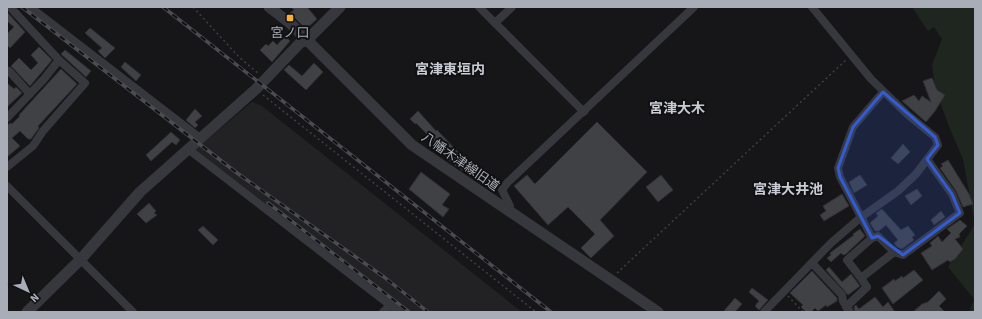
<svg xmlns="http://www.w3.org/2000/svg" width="982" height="319" font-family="'Source Sans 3','Noto Sans JP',sans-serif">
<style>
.built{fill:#222225}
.green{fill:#1e261f}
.building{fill:#404145;stroke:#303034}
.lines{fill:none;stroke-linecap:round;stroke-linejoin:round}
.path{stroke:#3d3f44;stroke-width:1.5;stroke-dasharray:2 3;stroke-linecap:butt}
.minor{stroke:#37383d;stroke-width:8}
.tertiary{stroke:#37383d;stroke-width:11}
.rail-casing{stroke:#4a4c52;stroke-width:3.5}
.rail{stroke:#111113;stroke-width:2;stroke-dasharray:6;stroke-linecap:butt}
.marked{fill:#325cd3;fill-opacity:0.2;stroke:#325cd3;stroke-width:3;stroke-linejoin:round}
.poi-dot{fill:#f2b134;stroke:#111113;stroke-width:1.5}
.labels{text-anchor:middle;stroke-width:4;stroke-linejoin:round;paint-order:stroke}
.poi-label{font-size:13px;fill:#a8adb8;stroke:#111113}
.street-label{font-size:13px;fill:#a8adb8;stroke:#111113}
.neighbourhood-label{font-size:14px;font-weight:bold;fill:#c9ccd4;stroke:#111113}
</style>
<rect width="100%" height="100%" fill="#161618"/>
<polygon class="built" points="252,102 262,106 522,312 405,312 195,150"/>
<polygon class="green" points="912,7 975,7 975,312 969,312 974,299 948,267 975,224 963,159 950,129 935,88 932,65 942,39 934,27 928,31"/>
<g class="building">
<polygon points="291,7 307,7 317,19 306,29 290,13 294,10"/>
<polygon points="7,12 25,32 10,48 7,45 7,34 14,27 7,21"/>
<polygon points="90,28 115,48 105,58 98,51 102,48 85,33"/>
<polygon points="285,36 290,41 272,62 260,50 266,44 268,46 273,41 277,45"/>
<polygon points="39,47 52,60 30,86 11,66 19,58 31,70 38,63 31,55"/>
<polygon points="65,50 91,71 86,77 61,54"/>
<polygon points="125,62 141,75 136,81 121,67"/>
<polygon points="314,63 323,72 306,90 284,70 289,65 302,76"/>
<polygon points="61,69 77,84 38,126 39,128 31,139 28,139 20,131 12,138 20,146 7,157 7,126 10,123 12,124 20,116 19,115"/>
<polygon points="932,78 937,90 945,95 935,111 926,122 902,101 914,95 919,101 922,96 931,102 923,81"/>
<polygon points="7,83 14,89 16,87 22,93 7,107"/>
<polygon points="195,109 202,116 195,122 198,125 195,128 186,120"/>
<polygon points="418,111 436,131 437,130 460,154 486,177 481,183 452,163 428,139 430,137 416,123 415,124 410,119"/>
<polygon points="597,122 647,172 600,220 614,236 591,258 581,248 595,234 568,207 548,225 514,186 527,175 535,184"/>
<polygon points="171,132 180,140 176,145 172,142 151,161 146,155"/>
<polygon points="903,144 910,152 898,164 891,158"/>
<polygon points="948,160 969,194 973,204 963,207 956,191 940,168 943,166 941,164"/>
<polygon points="421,172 450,194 442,205 449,209 443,217 409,189"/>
<polygon points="661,175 673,190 658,202 646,187"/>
<polygon points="860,175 867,185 854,193 849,182"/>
<polygon points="917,189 922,196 911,205 905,196"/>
<polygon points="842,194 849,206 824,221 820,215 826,211 823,206"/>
<polygon points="149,203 156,211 154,213 157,215 146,223 137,214"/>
<polygon points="882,209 901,230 908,226 915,235 912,237 914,240 902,249 897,247 894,243 898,240 886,225 879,231 875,231 870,223 878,216 876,213"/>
<polygon points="941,211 945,217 934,225 931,220"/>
<polygon points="960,220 967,226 959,234 960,237 955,239 963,249 955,259 950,262 948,260 932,270 921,253 932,246 930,243 938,236 942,242 951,233 947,229"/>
<polygon points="203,226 218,240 213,245 198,230"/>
<polygon points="860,229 865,236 846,254 843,255 841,253 831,262 827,258 831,255 830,253 854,235 853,234"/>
<polygon points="829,267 842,282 851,274 860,286 848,295 826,270"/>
<polygon points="914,270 923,280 893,304 882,288 894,279 895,281 902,276 903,278"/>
<polygon points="812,271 837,298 837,301 827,307 826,305 818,311 815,308 811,312 806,312 801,307 803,305 790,293"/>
<polygon points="752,288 768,300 759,310 755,306 759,301 749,292"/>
<polygon points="939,291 946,299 939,306 945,312 913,312 922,304 928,302"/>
<polygon points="875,297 883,307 888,302 895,312 855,312 854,307 856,305 859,309"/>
<polygon points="735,298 742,304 735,312 723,312"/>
</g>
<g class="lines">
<g class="path">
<polyline points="193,7 239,57 259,74"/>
<polyline points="263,95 536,312"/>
<polyline points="617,273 846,60"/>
<polyline points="788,296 803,312"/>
<polyline points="885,312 892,306"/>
</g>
<g class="minor">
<polyline points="30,7 200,138"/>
<polyline points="479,7 584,112"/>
<polyline points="495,23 512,7"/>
<polyline points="9,71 30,94"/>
<polyline points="883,92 853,127 838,168 840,177 872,238 878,236 894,252 903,255 960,213 952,194 927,159"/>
<polyline points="7,118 44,79 59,60"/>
<polyline points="188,149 399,312"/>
<polyline points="7,167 33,146 43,131 85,83 59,60 10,7"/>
<polyline points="7,186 133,312"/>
<polyline points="508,211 510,206 502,190 507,183 694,7"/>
<polyline points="872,238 847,260 861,278 894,252"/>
<polyline points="812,263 842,295 843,301 850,312"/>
<polyline points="846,307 867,287 861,278"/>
<polyline points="383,312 390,305"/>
<polyline points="764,312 831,243 860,218 898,191 916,174 938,145 935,137 908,115 871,79 812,7"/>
</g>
<g class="tertiary">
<polyline points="269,7 291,24 412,145 658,312"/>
<polyline points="27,312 81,259 140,192 256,89 300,43 307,40 340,7"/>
</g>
<defs>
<g id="rail">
<polyline points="22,7 237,173 384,277 428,312"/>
<polyline points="163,7 551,312"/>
<polyline points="268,203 409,312"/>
</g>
</defs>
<use href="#rail" class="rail-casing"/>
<use href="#rail" class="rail"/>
</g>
<path class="marked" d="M 883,92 L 935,137 L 938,145 L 927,159 L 952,194 L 960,213 L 903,255 L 878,236 L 872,238 L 840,177 L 838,168 L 853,127 Z"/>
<rect class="poi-dot" x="286" y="14" width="8" height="8" rx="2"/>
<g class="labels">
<g class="poi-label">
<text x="290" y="37">宮ノ口</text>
</g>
<g class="street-label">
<text transform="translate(461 161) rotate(35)" y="5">八幡木津線旧道</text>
</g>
<g class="neighbourhood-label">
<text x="450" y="74">宮津東垣内</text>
<text x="677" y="113">宮津大木</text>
<text x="788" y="194">宮津大井池</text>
</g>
</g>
<rect width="982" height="319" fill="none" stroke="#a8adb8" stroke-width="16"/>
<g transform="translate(28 291) rotate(136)" stroke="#111113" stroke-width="3" paint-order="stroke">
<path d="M0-3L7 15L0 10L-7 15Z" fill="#a8adb8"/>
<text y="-6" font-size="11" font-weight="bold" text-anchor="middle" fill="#a8adb8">N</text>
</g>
</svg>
